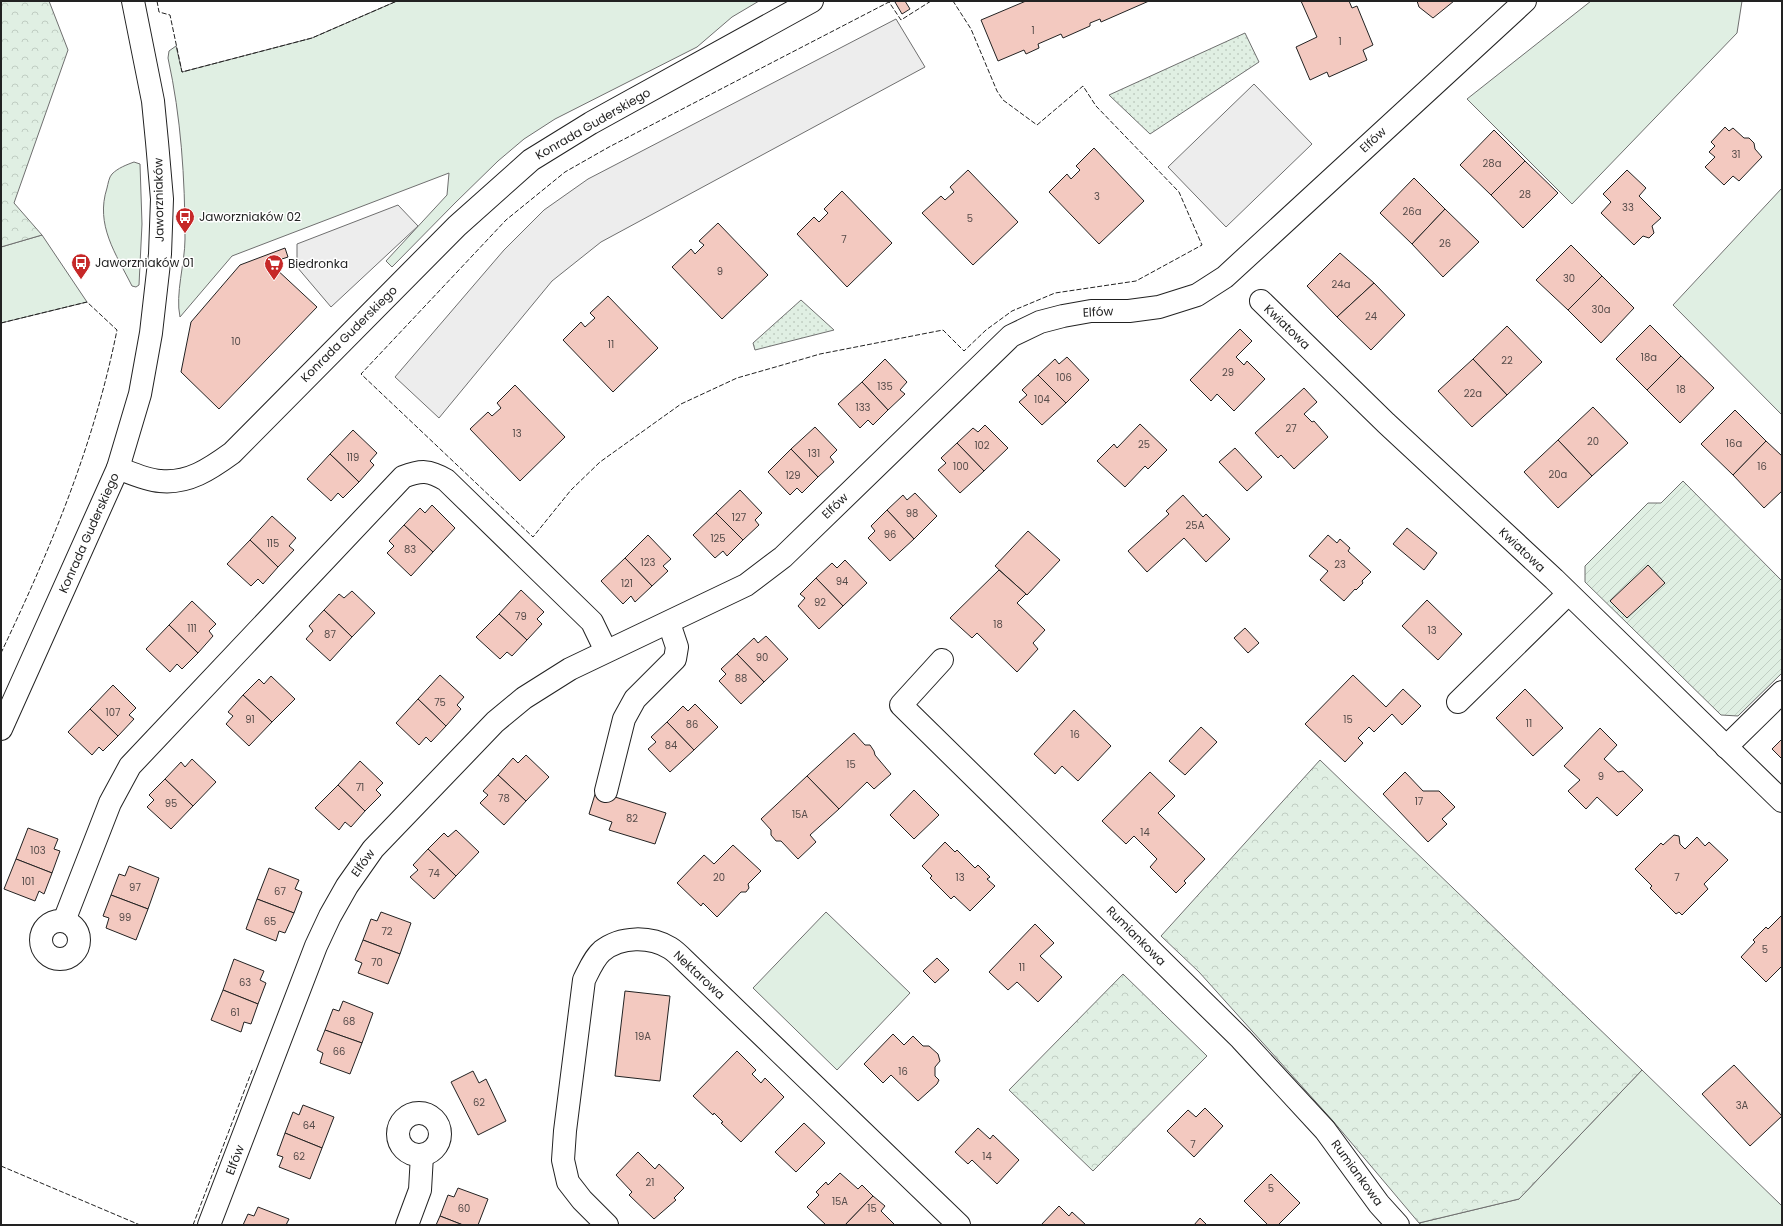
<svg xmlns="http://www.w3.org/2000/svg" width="1783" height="1226" font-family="Poppins,sans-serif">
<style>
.grass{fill:#e0efe3;stroke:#6f6f6f}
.forest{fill:url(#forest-crowns);stroke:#6f6f6f}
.park{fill:url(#park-dots);stroke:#6f6f6f}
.garden{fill:url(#garden-furrows);stroke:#6f6f6f}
.parking{fill:#ededed;stroke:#6f6f6f}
.building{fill:#f3c9c0;stroke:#222}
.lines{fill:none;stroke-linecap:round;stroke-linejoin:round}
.minor-casing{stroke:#222;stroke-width:24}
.tertiary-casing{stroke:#222;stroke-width:24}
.minor{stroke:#fff;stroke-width:22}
.tertiary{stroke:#fff;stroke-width:22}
.fence{stroke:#222;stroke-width:1;stroke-dasharray:5 2;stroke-linecap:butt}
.labels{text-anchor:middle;stroke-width:3;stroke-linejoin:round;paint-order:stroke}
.number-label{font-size:10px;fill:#564c4a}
.street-label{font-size:12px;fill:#222;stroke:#fff}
.poi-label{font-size:12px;fill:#222;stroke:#fff;text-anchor:start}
</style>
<defs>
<pattern id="forest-crowns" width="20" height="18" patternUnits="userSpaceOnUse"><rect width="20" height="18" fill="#e0efe3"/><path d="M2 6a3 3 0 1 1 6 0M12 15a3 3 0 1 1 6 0" fill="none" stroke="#c0cdc2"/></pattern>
<pattern id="park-dots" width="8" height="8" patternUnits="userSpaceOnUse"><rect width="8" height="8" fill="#e0efe3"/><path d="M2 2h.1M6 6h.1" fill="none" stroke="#c0cdc2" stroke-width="1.8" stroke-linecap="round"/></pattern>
<pattern id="garden-furrows" width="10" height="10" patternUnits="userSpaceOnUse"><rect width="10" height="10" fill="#e0efe3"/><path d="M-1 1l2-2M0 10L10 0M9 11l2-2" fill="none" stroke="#c0cdc2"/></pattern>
</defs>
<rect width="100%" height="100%" fill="#fff"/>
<g class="grass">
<path d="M 397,1 L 759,1 L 732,17 L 697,47 L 555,119 L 524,139 L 498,161 L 455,203 L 392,267 L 386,261 L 447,195 L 449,173 L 232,256 L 180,317 C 175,294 185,263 185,239 C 185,178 181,117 168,58 L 169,51 L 176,46 L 182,72 L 312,38 Z"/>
<polygon points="1591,1 1742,1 1737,33 1572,204 1467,99"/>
<path d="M 134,162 L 140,164 L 142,224 L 139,285 L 136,287 L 132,286 C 116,254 95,225 107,188 C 108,184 109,177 112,174 C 118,168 126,165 134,162 Z"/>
<polygon points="1782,188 1782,415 1673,305"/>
<polygon points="42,235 87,302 1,323 1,247"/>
<polygon points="826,912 910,993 837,1070 753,988"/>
<polygon points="1642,1070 1782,1206 1782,1225 1422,1225 1419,1223 1519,1199"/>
</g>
<g class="forest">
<polygon points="1,1 49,1 68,50 14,203 42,235 1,247"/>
<polygon points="1320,760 1642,1070 1519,1199 1419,1223 1333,1121 1199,972 1161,936"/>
<polygon points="1123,974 1207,1056 1093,1171 1009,1090"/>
</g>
<g class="park">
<polygon points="1245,33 1259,62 1150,134 1109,95"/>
<polygon points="801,300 834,330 755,350 753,343"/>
</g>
<polygon class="garden" points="1683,481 1782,581 1782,673 1738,716 1721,715 1585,582 1585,566 1648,503 1661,503"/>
<g class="parking">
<polygon points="896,19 925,67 601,242 552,281 439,418 395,377 504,250 544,210 588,179"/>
<polygon points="1254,84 1312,144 1226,227 1168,167"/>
<polygon points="398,205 418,226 331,307 297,267 297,244"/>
</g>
<g class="building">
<polygon points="897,1 905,1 910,9 902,14 895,2"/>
<polygon points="1026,1 1149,1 1101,22 1100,19 1090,23 1090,26 1063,38 1061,34 1038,44 1039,48 1026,54 1024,50 998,61 981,20"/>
<polygon points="1301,1 1349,1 1352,8 1357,6 1373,45 1363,50 1367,60 1329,77 1327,72 1310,80 1296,47 1317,37"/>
<polygon points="1417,1 1454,1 1433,18 1419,7"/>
<polygon points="1725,127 1729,131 1733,128 1744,138 1749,138 1754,143 1755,149 1762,157 1739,181 1733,176 1724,185 1705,167 1715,157 1709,152 1715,146 1711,142"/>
<polygon points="1494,130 1525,161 1491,195 1460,165"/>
<polygon points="1094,148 1144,201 1099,244 1049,192 1067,174 1071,179 1080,170 1076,166"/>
<polygon points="1525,161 1558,193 1523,228 1491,195"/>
<polygon points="968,170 1018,222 973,265 922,213 941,196 945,200 954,192 950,187"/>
<polygon points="1627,170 1646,188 1639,196 1661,218 1652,226 1654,233 1649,238 1643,236 1634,245 1601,213 1611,202 1603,194"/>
<polygon points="1414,178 1445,209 1412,244 1380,213"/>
<polygon points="842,191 892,243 847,287 797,234 814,217 819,222 828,213 824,209"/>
<polygon points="1445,209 1479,242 1443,277 1412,244"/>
<polygon points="718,223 768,275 722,319 672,267 691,249 695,254 704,245 699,241"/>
<polygon points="1571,245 1602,276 1568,310 1536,280"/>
<polygon points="285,248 288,257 282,259 274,267 317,307 219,409 181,372 191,322 240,265"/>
<polygon points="1340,253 1374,283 1337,317 1307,286"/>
<polygon points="1602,276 1634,308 1601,343 1568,310"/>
<polygon points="1374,283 1405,315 1371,350 1337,317"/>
<polygon points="608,296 658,348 613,392 563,340 581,322 585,327 595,318 590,313"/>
<polygon points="1650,325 1681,356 1647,390 1616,359"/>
<polygon points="1507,326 1542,362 1507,395 1473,359"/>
<polygon points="1240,329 1252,341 1236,357 1244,365 1247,361 1265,379 1234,411 1217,394 1211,401 1190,380"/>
<polygon points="1681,356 1714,388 1680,423 1647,390"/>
<polygon points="1067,357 1089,380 1066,403 1038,375 1055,359 1059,364"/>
<polygon points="885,359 907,382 900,390 905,394 888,410 862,382"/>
<polygon points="1473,359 1507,395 1472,427 1438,391"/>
<polygon points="1038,375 1066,403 1042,425 1019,402 1027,395 1022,390"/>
<polygon points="862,382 888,410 873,425 868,420 860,428 838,404"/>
<polygon points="515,385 565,437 520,481 470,429 488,412 492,416 501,408 497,403"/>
<polygon points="1304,388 1317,402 1304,414 1312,422 1314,421 1328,437 1294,469 1281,455 1278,458 1255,433"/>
<polygon points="1593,407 1628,443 1592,476 1558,440"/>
<polygon points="1735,410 1766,441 1733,475 1701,444"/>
<polygon points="1140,424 1167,450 1148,469 1145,466 1125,487 1097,461 1114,444 1117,448"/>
<polygon points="985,425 1008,448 984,471 957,443 973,428 978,432"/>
<polygon points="815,427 837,450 830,457 834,462 818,477 791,449"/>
<polygon points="353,430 377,453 370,461 374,465 359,482 330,454"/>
<polygon points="1558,440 1592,476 1558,508 1524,472"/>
<polygon points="1766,441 1782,456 1782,491 1764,508 1733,475"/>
<polygon points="957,443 984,471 960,493 938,470 946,463 941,458"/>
<polygon points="1235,448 1262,477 1247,491 1219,462"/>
<polygon points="791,449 818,477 802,493 797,488 790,495 768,472"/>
<polygon points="330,454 359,482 343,498 338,493 331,501 307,479"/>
<polygon points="740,490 762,513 755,520 759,525 743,540 716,513"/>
<polygon points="915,493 937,516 914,539 887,510 903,495 907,500"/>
<polygon points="1183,495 1203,517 1206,514 1230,539 1206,562 1184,538 1147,572 1128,551 1169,514 1166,511"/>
<polygon points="432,505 455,528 433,552 404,525 420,508 425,513"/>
<polygon points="887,510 914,539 890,561 868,538 875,531 871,526"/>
<polygon points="716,513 743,540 727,556 723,551 715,558 693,535"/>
<polygon points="272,516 296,538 289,546 294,550 278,567 250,540"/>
<polygon points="404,525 433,552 411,576 387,553 394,546 389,541"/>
<polygon points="1407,528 1437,553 1424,570 1393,544"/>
<polygon points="1028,531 1060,560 1027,595 995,566"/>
<polygon points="648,535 671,559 663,566 668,571 652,586 625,558"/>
<polygon points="1328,535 1337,543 1340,539 1350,548 1348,551 1371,572 1362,581 1363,583 1356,590 1355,589 1344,601 1320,580 1328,571 1309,556"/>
<polygon points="250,540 278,567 263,584 258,579 251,586 227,564"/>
<polygon points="625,558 652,586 635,602 631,596 623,604 601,581"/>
<polygon points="845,560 867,583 843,606 816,578 832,563 837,568"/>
<polygon points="1648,565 1665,583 1627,618 1610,601"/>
<polygon points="999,570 1026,594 1017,603 1045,630 1033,643 1038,649 1017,672 977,633 972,638 950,618"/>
<polygon points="816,578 843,606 819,629 798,606 805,598 800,594"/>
<polygon points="521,590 544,612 537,619 542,624 527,640 499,614"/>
<polygon points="352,591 375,613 352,637 324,610 339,594 344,598"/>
<polygon points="1427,600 1462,634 1438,660 1402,626"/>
<polygon points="192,601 216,624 209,631 213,636 198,653 169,625"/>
<polygon points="324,610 352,637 330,661 306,639 313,631 309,626"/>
<polygon points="499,614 527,640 512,656 507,652 500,659 476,637"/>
<polygon points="169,625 198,653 182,669 177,664 170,672 146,649"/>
<polygon points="1245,628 1259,643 1248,653 1234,638"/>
<polygon points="766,636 788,659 764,682 737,654 754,638 758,643"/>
<polygon points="737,654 764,682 741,704 719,681 726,674 721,669"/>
<polygon points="440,675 464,697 457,705 461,709 446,726 418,699"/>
<polygon points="1353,675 1386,707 1403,689 1421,706 1402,725 1392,714 1374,732 1369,727 1358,738 1363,743 1345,762 1305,724"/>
<polygon points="271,676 295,699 272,722 243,695 259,679 264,684"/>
<polygon points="113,685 136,708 129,715 134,719 118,736 90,709"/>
<polygon points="1525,689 1563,728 1533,756 1496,718"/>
<polygon points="243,695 272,722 249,746 226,724 233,716 228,712"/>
<polygon points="418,699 446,726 431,742 426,737 419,745 396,723"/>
<polygon points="695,704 718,727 694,750 667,722 683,706 688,711"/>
<polygon points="90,709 118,736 103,751 99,747 92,755 68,732"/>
<polygon points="1074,710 1111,746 1078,781 1062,766 1055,774 1034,754"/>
<polygon points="667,722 694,750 670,772 648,749 656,742 651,737"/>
<polygon points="1201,727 1217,742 1185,775 1169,761"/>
<polygon points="1600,728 1617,745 1604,759 1618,772 1623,771 1643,790 1617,816 1597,797 1586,809 1568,791 1580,780 1564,766"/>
<polygon points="854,733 865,745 870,745 874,751 875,755 891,774 874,789 867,782 839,809 807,776"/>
<polygon points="1782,739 1782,759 1772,749"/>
<polygon points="526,755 549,777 526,801 498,775 513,758 518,763"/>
<polygon points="192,759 216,782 193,806 165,779 181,762 185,767"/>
<polygon points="360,761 383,783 376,790 381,795 365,811 338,785"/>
<polygon points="1150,772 1175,796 1158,813 1205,859 1184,881 1186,883 1176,893 1150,867 1157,859 1134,836 1126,844 1102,821"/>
<polygon points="1405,772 1423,791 1439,791 1455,807 1442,819 1447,824 1428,842 1383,794"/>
<polygon points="498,775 526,801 504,825 480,803 488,795 483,791"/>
<polygon points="807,776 839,809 810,835 816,842 798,859 781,841 776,841 771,835 771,830 761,819"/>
<polygon points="165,779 193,806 171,829 147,807 154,800 149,795"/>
<polygon points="338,785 365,811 351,827 345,822 339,830 315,808"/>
<polygon points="914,790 939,815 914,839 890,815"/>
<polygon points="596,791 666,813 655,844 609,830 612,822 589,814"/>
<polygon points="28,828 58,839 54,849 60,851 52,873 16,859"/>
<polygon points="456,830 479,852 456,876 428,849 444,833 448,837"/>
<polygon points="1674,835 1679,836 1680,844 1685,849 1697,837 1705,846 1709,842 1728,860 1704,884 1708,889 1682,915 1679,912 1676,914 1650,888 1652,886 1635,869 1661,843 1663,845"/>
<polygon points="945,842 955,852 957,850 975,868 978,865 990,877 987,879 995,886 970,911 954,896 951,899 930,878 932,876 922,866"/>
<polygon points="733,845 761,871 748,884 749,888 746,892 741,892 717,917 703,903 701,906 677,883 704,855 714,864"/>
<polygon points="428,849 456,876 434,899 410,877 418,870 413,865"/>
<polygon points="16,859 52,873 44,894 39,891 35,901 4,889"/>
<polygon points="129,866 159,878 148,909 111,895 119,874 125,876"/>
<polygon points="269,868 299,880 295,889 302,892 294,913 257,899"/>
<polygon points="111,895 148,909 136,940 106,928 109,918 103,916"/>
<polygon points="257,899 294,913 285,933 279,931 276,941 246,929"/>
<polygon points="381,912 411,923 400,954 363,940 371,919 377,921"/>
<polygon points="1782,915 1782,966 1766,982 1741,957 1755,942 1753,940 1766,927 1768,929"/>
<polygon points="1035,924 1054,943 1040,956 1062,977 1038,1002 1017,982 1008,990 989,972"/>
<polygon points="363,940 400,954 388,984 358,973 362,963 355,960"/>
<polygon points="937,958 949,970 935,983 923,971"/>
<polygon points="234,959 264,971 260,980 266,983 258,1004 223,990"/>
<polygon points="223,990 258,1004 251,1024 244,1022 241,1032 211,1020"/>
<polygon points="625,991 670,996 660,1081 615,1076"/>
<polygon points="343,1001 373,1013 362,1043 325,1030 333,1009 339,1011"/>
<polygon points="325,1030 362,1043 350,1074 320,1063 323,1053 317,1050"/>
<polygon points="893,1034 904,1045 913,1036 923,1046 929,1046 938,1054 940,1061 935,1067 935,1076 939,1080 937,1084 918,1101 891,1075 883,1083 864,1064"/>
<polygon points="737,1051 756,1070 752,1074 761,1083 765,1078 784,1097 741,1142 721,1123 723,1122 714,1113 713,1115 693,1096"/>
<polygon points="1734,1065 1782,1116 1750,1146 1702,1094"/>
<polygon points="473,1071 479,1083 486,1079 506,1121 478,1135 451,1082"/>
<polygon points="303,1105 334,1117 322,1148 285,1133 293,1112 299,1115"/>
<polygon points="1205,1108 1223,1126 1194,1157 1167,1131 1188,1110 1196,1117"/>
<polygon points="804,1123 825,1143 796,1172 775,1152"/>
<polygon points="978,1128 990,1139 993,1135 1019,1160 997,1184 972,1160 968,1164 955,1152"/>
<polygon points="285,1133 322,1148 310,1179 279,1167 283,1157 277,1155"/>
<polygon points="638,1152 655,1169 659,1164 684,1188 674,1198 676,1200 654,1219 629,1195 632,1192 616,1175"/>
<polygon points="840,1173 858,1189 862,1185 873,1196 845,1225 826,1225 807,1207 819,1195 816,1192 826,1182 828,1185"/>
<polygon points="1271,1174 1300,1203 1278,1225 1268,1225 1244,1201"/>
<polygon points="458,1188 488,1199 478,1225 463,1225 440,1216 448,1195 454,1197"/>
<polygon points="873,1196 885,1206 881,1211 895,1225 845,1225"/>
<polygon points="1059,1206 1069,1216 1072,1212 1086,1225 1041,1225"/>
<polygon points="258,1207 289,1219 286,1225 243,1225 248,1214 254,1216"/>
<polygon points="440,1216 463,1225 436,1225"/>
<polygon points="1200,1218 1207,1225 1194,1225"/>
</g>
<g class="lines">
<defs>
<g id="minor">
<polyline points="1261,301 1386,423 1554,579 1782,801"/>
<polyline points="118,468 140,394 151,333 160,254 162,199 157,142 153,101 133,1"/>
<polyline points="942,660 901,705 1241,1039 1325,1130 1379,1204 1398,1225"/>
<polyline points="1458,702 1568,594"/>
<polyline points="1726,747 1782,692"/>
<polyline points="606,791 624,719 635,699 675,659 677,647 669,623"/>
<circle cx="60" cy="940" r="19"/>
<path d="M 64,921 L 110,803 L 130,766 L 403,477 C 421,470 429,470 446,480 L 592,622 L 606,651"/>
<circle cx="419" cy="1134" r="21"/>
<polyline points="209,1225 316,946 330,916 347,886 373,849 495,722 524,698 570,669 746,585 783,557 1011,336 1040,322 1063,316 1091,311 1129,311 1159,307 1197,295 1225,277 1525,1"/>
<polyline points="407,1225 420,1190 422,1155"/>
<path d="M 607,1225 L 582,1200 L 568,1182 L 563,1160 L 565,1131 L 584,980 C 589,970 594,958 602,951 C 621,936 650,936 670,948 C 675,951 680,956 684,960 L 959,1225"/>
</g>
<path id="tertiary" d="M 1,729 L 118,468 C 131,473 146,480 160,481 C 188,484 210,469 232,453 L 457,226 L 531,160 L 591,123 L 812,1"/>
</defs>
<use href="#minor" class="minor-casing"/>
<use href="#tertiary" class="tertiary-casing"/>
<use href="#minor" class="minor"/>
<use href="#tertiary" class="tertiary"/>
<g class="fence">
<polyline points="157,1 159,12 170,15 182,72 312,38 397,1"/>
<polyline points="931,1 901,20 889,2 609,147 565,172 506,220 361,374 533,537 571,490 600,462 681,404 737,378 779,366 820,354 943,330 964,351 986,330 1012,311 1055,293 1136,281 1202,245 1179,192 1096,106 1083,86 1037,125 1003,100 997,91 971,29 953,1"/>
<path d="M 1,323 L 87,302 L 117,330 C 94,445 51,548 1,653"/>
<polyline points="1,1166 140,1225"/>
<polyline points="193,1225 253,1068"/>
</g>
</g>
<defs>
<symbol id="bus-pin" viewBox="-11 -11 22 30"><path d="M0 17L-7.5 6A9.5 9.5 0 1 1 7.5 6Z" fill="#c62828" stroke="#fff"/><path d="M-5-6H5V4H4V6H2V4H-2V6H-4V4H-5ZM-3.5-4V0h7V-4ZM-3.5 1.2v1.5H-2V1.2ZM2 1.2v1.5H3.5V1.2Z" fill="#fff"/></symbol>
<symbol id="supermarket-pin" viewBox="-11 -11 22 30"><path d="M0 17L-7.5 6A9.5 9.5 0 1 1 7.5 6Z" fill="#c62828" stroke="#fff"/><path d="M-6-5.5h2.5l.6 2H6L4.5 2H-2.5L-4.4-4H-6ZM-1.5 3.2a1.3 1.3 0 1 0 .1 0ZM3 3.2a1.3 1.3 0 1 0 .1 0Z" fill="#fff"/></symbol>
</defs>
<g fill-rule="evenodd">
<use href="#bus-pin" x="174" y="206" width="22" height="30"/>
<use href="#bus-pin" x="70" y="252" width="22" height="30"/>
<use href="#supermarket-pin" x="263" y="253" width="22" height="30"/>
</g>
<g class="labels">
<g class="number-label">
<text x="1033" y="34">1</text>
<text x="1340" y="45">1</text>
<text x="1736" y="158">31</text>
<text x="1492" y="167">28a</text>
<text x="1525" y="198">28</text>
<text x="1097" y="200">3</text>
<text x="1628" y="211">33</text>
<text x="1412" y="215">26a</text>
<text x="970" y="222">5</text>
<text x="844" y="243">7</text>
<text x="1445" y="247">26</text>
<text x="720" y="275">9</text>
<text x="1569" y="282">30</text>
<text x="1341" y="288">24a</text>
<text x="1601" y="313">30a</text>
<text x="1371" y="320">24</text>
<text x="236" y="345">10</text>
<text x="611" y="348">11</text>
<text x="1649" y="361">18a</text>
<text x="1507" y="364">22</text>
<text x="1228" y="376">29</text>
<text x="1064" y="381">106</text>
<text x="885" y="390">135</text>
<text x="1681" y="393">18</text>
<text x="1473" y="397">22a</text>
<text x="1042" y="403">104</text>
<text x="863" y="411">133</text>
<text x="1291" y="432">27</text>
<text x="517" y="437">13</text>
<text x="1593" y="445">20</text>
<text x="1734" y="447">16a</text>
<text x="1144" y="448">25</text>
<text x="982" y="449">102</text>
<text x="814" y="457">131</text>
<text x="353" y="461">119</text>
<text x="961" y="470">100</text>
<text x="1762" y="470">16</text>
<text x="1558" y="478">20a</text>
<text x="793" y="479">129</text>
<text x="912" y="517">98</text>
<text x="739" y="521">127</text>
<text x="1195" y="529">25A</text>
<text x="890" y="538">96</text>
<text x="718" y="542">125</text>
<text x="273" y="547">115</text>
<text x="410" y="553">83</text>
<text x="648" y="566">123</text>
<text x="1340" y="568">23</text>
<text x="842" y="585">94</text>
<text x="627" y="587">121</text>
<text x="820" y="606">92</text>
<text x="521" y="620">79</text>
<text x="998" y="628">18</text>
<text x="192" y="632">111</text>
<text x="1432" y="634">13</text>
<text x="330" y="638">87</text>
<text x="762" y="661">90</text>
<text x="741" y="682">88</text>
<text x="440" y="706">75</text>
<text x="113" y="716">107</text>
<text x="250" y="723">91</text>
<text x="1348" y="723">15</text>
<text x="1529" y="727">11</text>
<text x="692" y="728">86</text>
<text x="1075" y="738">16</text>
<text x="671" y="749">84</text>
<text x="851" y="768">15</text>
<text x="1601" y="780">9</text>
<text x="360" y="791">71</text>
<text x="504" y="802">78</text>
<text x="1419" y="805">17</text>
<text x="171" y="807">95</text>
<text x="800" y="818">15A</text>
<text x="632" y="822">82</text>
<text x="1145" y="836">14</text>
<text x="38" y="854">103</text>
<text x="434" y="877">74</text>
<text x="719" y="881">20</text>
<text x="960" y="881">13</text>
<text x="1677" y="881">7</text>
<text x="28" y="885">101</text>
<text x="135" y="891">97</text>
<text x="280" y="895">67</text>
<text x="125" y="921">99</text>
<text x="270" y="925">65</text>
<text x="387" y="935">72</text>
<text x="1765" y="953">5</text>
<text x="377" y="966">70</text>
<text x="1022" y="971">11</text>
<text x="245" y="986">63</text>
<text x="235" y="1016">61</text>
<text x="349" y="1025">68</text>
<text x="643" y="1040">19A</text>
<text x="339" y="1055">66</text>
<text x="903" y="1075">16</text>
<text x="479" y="1106">62</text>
<text x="1742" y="1109">3A</text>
<text x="309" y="1129">64</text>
<text x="1193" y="1148">7</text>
<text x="299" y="1160">62</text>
<text x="987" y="1160">14</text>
<text x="650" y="1186">21</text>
<text x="1271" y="1192">5</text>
<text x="840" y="1205">15A</text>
<text x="464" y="1212">60</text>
<text x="872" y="1212">15</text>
</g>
<g class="street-label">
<text transform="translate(593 124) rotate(-30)" y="4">Konrada Guderskiego</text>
<text transform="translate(1373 140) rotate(-43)" y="4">Elfów</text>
<text transform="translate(159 200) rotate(-91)" y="4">Jaworzniaków</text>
<text transform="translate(1098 312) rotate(-3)" y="4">Elfów</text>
<text transform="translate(1287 327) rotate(44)" y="4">Kwiatowa</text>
<text transform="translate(349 334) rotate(-45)" y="4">Konrada Guderskiego</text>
<text transform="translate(835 506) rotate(-44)" y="4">Elfów</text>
<text transform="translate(89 533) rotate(-66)" y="4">Konrada Guderskiego</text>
<text transform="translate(1522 550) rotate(43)" y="4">Kwiatowa</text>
<text transform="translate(363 863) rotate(-54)" y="4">Elfów</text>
<text transform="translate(1136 936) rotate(45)" y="4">Rumiankowa</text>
<text transform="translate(699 975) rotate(43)" y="4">Nektarowa</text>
<text transform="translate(235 1160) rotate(-69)" y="4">Elfów</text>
<text transform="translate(1357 1173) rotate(54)" y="4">Rumiankowa</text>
</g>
<g class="poi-label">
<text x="199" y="221">Jaworzniaków 02</text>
<text x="95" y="267">Jaworzniaków 01</text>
<text x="288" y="268">Biedronka</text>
</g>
</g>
<rect width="1783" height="1226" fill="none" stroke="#222222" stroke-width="4"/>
</svg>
